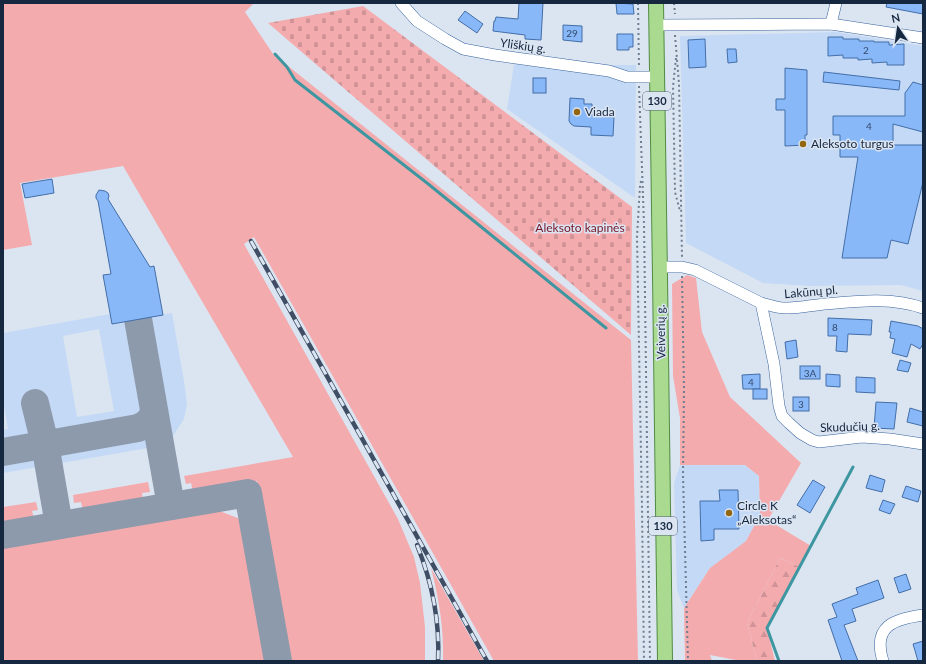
<svg xmlns="http://www.w3.org/2000/svg" width="926" height="664" font-family="Lato,sans-serif">
<style>
.built{fill:#c4d9f5;fill-rule:evenodd}
.grass{fill:#f4abae}
.forest{fill:url(#forest-firs)}
.cemetery{fill:url(#cemetery-stones)}
.lines{fill:none;stroke-linecap:round;stroke-linejoin:round}
.stream{stroke:#3e97a0;stroke-width:3}
.taxiway{stroke:#8d9aac;stroke-width:28}
.building{fill:#89b8f8;stroke:#436ea8}
.minor-casing{stroke:#39639c;stroke-width:12}
.major-casing{stroke:#508c43;stroke-width:16}
.path{stroke:#6f7d90;stroke-width:2;stroke-dasharray:2 3;stroke-linecap:butt}
.minor{stroke:#fff;stroke-width:11}
.major{stroke:#a9da8f;stroke-width:14}
.rail-casing{stroke:#3f4e65;stroke-width:4.5}
.rail{stroke:#dbe5f2;stroke-width:3;stroke-dasharray:9;stroke-linecap:butt}
.poi-dot{fill:#936612;stroke:#dbe5f2;stroke-width:1.5}
.labels{text-anchor:middle;stroke-width:3;stroke-linejoin:round;paint-order:stroke}
.number-label{font-size:10px;fill:#334b6e}
.shield{fill:#dbe5f2;stroke:#516075;stroke-width:1}
.shield-label{font-size:11px;font-weight:bold;fill:#162740}
.street-label{font-size:12px;fill:#162740;stroke:#dbe5f2}
.poi-label{font-size:12px;fill:#162740;stroke:#dbe5f2;text-anchor:start}
.park-label{font-size:12px;fill:#751527;stroke:#dbe5f2}
</style>
<defs>
<pattern id="forest-firs" width="22" height="20" patternUnits="userSpaceOnUse"><rect width="22" height="20" fill="#f4abae"/><path d="M5 1l3.5 6h-7zM16 11l3.5 6h-7z" fill="#d09397"/></pattern>
<pattern id="cemetery-stones" width="16" height="16" patternUnits="userSpaceOnUse"><rect width="16" height="16" fill="#f4abae"/><path d="M2 7V4a2 2 0 0 1 4 0v3zM10 15v-3a2 2 0 0 1 4 0v3z" fill="#d09397"/></pattern>
</defs>
<rect width="100%" height="100%" fill="#dbe5f2"/>
<g class="built">
<polygon points="836,32 923,46 923,291 901,285 809,286 763,283 686,243 680,36"/>
<polygon points="516,52 611,65 636,65 635,198 507,109"/>
<path d="M 172,313 L 184,381 L 187,404 L 184,419 L 171,439 L 160,446 L 3,473 L 3,430 L 8,429 L 3,400 L 3,333 L 110,314 L 112,324 ZM 99,329 L 114,411 L 77,417 L 63,336 Z"/>
<polygon points="680,465 745,465 759,476 760,515 746,541 710,568 684,608 677,590 674,483"/>
</g>
<g class="grass">
<polygon points="3,3 254,3 245,12 273,54 631,340 638,661 494,661 254,237 244,244 398,519 414,557 420,583 425,627 425,661 287,661 257,481 193,492 191,483 186,484 184,476 293,457 123,166 20,183 32,245 3,250"/>
<polygon points="687,275 696,278 702,332 730,397 801,463 768,520 811,546 800,567 780,558 747,623 757,661 741,661 710,655 712,661 685,661 684,608 710,568 746,541 760,515 759,476 745,465 680,465 680,418 673,376 672,284"/>
<polygon points="148,482 150,492 142,493 143,500 83,511 81,502 74,503 73,495"/>
<polygon points="36,502 38,510 32,511 34,519 3,524 3,507"/>
<polygon points="212,508 245,521 268,661 3,661 3,544"/>
<path d="M 431,568 L 484,661 L 443,661 C 444,630 439,598 431,568 Z"/>
</g>
<polygon class="forest" points="780,558 800,567 767,628 775,661 757,661 747,623"/>
<polygon class="cemetery" points="363,6 632,207 631,335 268,23"/>
<g class="lines">
<g class="stream">
<polyline points="275,54 287,67 295,80 427,183 606,328"/>
<polyline points="779,661 767,628 853,467"/>
</g>
<g class="taxiway">
<polyline points="138,319 171,506"/>
<polyline points="35,403 45,444 59,525"/>
<polyline points="3,452 138,428 146,424 154,415"/>
<polyline points="3,535 248,493 278,661"/>
</g>
</g>
<g class="building">
<polygon points="519,3 543,3 541,40 525,39 525,35 493,31 494,21 495,21 496,17 518,19"/>
<polygon points="616,3 633,4 634,14 617,14"/>
<polygon points="887,3 923,3 923,14 886,7"/>
<polygon points="465,11 483,24 477,33 458,20"/>
<polygon points="563,25 582,26 582,42 563,40"/>
<polygon points="617,34 633,34 633,47 629,47 629,50 617,50"/>
<polygon points="828,37 843,37 843,39 859,39 859,41 874,41 874,42 889,42 889,45 904,44 904,65 887,65 887,62 872,63 872,59 858,60 858,58 843,58 843,55 828,56"/>
<polygon points="705,39 706,67 689,68 688,40"/>
<polygon points="727,49 736,49 737,62 728,63"/>
<polygon points="785,68 807,70 807,135 805,135 805,145 785,146 785,110 776,110 776,99 785,99"/>
<polygon points="824,72 900,81 899,90 823,82"/>
<rect x="533" y="78" width="13" height="15"/>
<polygon points="913,82 923,85 923,132 893,124 893,145 923,145 923,182 908,244 891,240 887,258 842,258 858,157 840,157 840,135 833,135 833,116 905,116 905,93"/>
<polygon points="570,98 584,99 584,104 592,104 592,116 614,117 613,136 591,135 591,127 574,126 571,124 569,121"/>
<polygon points="52,179 54,193 25,198 22,184"/>
<polygon points="99,190 105,191 108,193 109,196 108,199 150,267 154,266 163,315 112,324 103,275 111,274 98,201 96,198 96,195"/>
<polygon points="828,318 872,320 871,335 848,334 847,352 836,351 837,336 828,336"/>
<polygon points="891,321 918,326 923,329 923,344 920,349 911,344 907,357 892,353 895,339 890,338 891,332 889,332"/>
<polygon points="796,340 798,357 787,359 785,342"/>
<polygon points="900,360 911,363 908,372 897,370"/>
<rect x="800" y="366" width="20" height="13"/>
<polygon points="760,374 760,389 743,389 742,375"/>
<polygon points="826,374 840,375 840,387 826,386"/>
<polygon points="856,377 875,378 875,393 856,392"/>
<rect x="753" y="389" width="14" height="10"/>
<rect x="793" y="397" width="16" height="14"/>
<polygon points="876,402 897,403 894,429 874,428"/>
<polygon points="910,408 923,412 923,426 907,422"/>
<polygon points="870,475 885,480 882,492 866,488"/>
<polygon points="813,480 825,487 810,513 797,505"/>
<polygon points="906,486 921,491 918,502 902,497"/>
<polygon points="719,490 738,490 739,529 714,529 714,540 701,541 700,501 720,501"/>
<polygon points="883,500 895,504 890,514 879,510"/>
<polygon points="906,574 911,589 899,593 894,578"/>
<polygon points="878,580 884,598 852,609 856,621 844,625 858,661 842,661 828,620 837,617 832,604 858,594 856,588"/>
<polygon points="923,641 923,661 918,661 913,644"/>
</g>
<g class="lines">
<defs>
<g id="minor">
<polyline points="401,3 417,21 445,39 463,49 495,55 609,71 627,77 657,77"/>
<polyline points="831,24 836,3"/>
<polyline points="656,25 831,24 923,38"/>
<path d="M 660,267 L 682,267 L 695,270 L 761,303 C 770,305 779,309 788,308 C 800,308 813,305 825,304 C 858,301 891,297 923,308"/>
<polyline points="761,303 774,364 779,406 782,416 789,423 800,433 812,440 819,442 862,437 890,439 923,444"/>
<path d="M 883,661 C 872,626 894,619 923,615"/>
</g>
<polyline id="major" points="656,3 660,276 665,661"/>
</defs>
<use href="#minor" class="minor-casing"/>
<use href="#major" class="major-casing"/>
<g class="path">
<polyline points="638,3 639,68"/>
<polyline points="674,3 675,14"/>
<polyline points="675,35 679,84 682,258"/>
<polyline points="676,58 673,87 675,192 680,211"/>
<polyline points="639,86 644,224 650,661"/>
<polyline points="641,181 640,186 637,237 642,508 644,661"/>
<polyline points="682,276 684,389 683,475 688,661"/>
</g>
<use href="#minor" class="minor"/>
<use href="#major" class="major"/>
<defs>
<g id="rail">
<polyline points="251,241 487,661"/>
<path d="M 417,545 C 432,582 440,621 438,661"/>
</g>
</defs>
<use href="#rail" class="rail-casing"/>
<use href="#rail" class="rail"/>
</g>
<g class="poi-dot">
<circle cx="577" cy="112" r="4"/>
<circle cx="803" cy="144" r="4"/>
<circle cx="729" cy="513" r="4"/>
</g>
<g class="labels">
<g class="number-label">
<text x="572" y="37">29</text>
<text x="866" y="54">2</text>
<text x="869" y="130">4</text>
<text x="835" y="331">8</text>
<text x="810" y="377">3A</text>
<text x="751" y="386">4</text>
<text x="801" y="408">3</text>
</g>
<g class="shield">
<rect x="643" y="92" width="28" height="18" rx="3"/>
<rect x="649" y="517" width="28" height="18" rx="3"/>
</g>
<g class="shield-label">
<text x="657" y="105">130</text>
<text x="663" y="530">130</text>
</g>
<g class="street-label">
<text transform="translate(523 46) rotate(8)" y="4">Yliškių g.</text>
<text transform="translate(811 292) rotate(-5)" y="4">Lakūnų pl.</text>
<text transform="translate(661 332) rotate(-91)" y="4">Veiverių g.</text>
<text transform="translate(850 427) rotate(-2)" y="4">Skudučių g.</text>
</g>
<g class="poi-label">
<text x="585" y="116">Viada</text>
<text x="811" y="148">Aleksoto turgus</text>
<text x="737" y="510">Circle K<tspan x="737" dy="14">„Aleksotas“</tspan></text>
</g>
<g class="park-label">
<text x="580" y="232">Aleksoto kapinės</text>
</g>
</g>
<rect width="926" height="664" fill="none" stroke="#162740" stroke-width="8"/>
<g transform="translate(898 28) rotate(347)" stroke="#dbe5f2" stroke-width="3" paint-order="stroke">
<path d="M0-3L7 15L0 10L-7 15Z" fill="#162740"/>
<text y="-6" font-size="11" font-weight="bold" text-anchor="middle" fill="#162740">N</text>
</g>
</svg>
